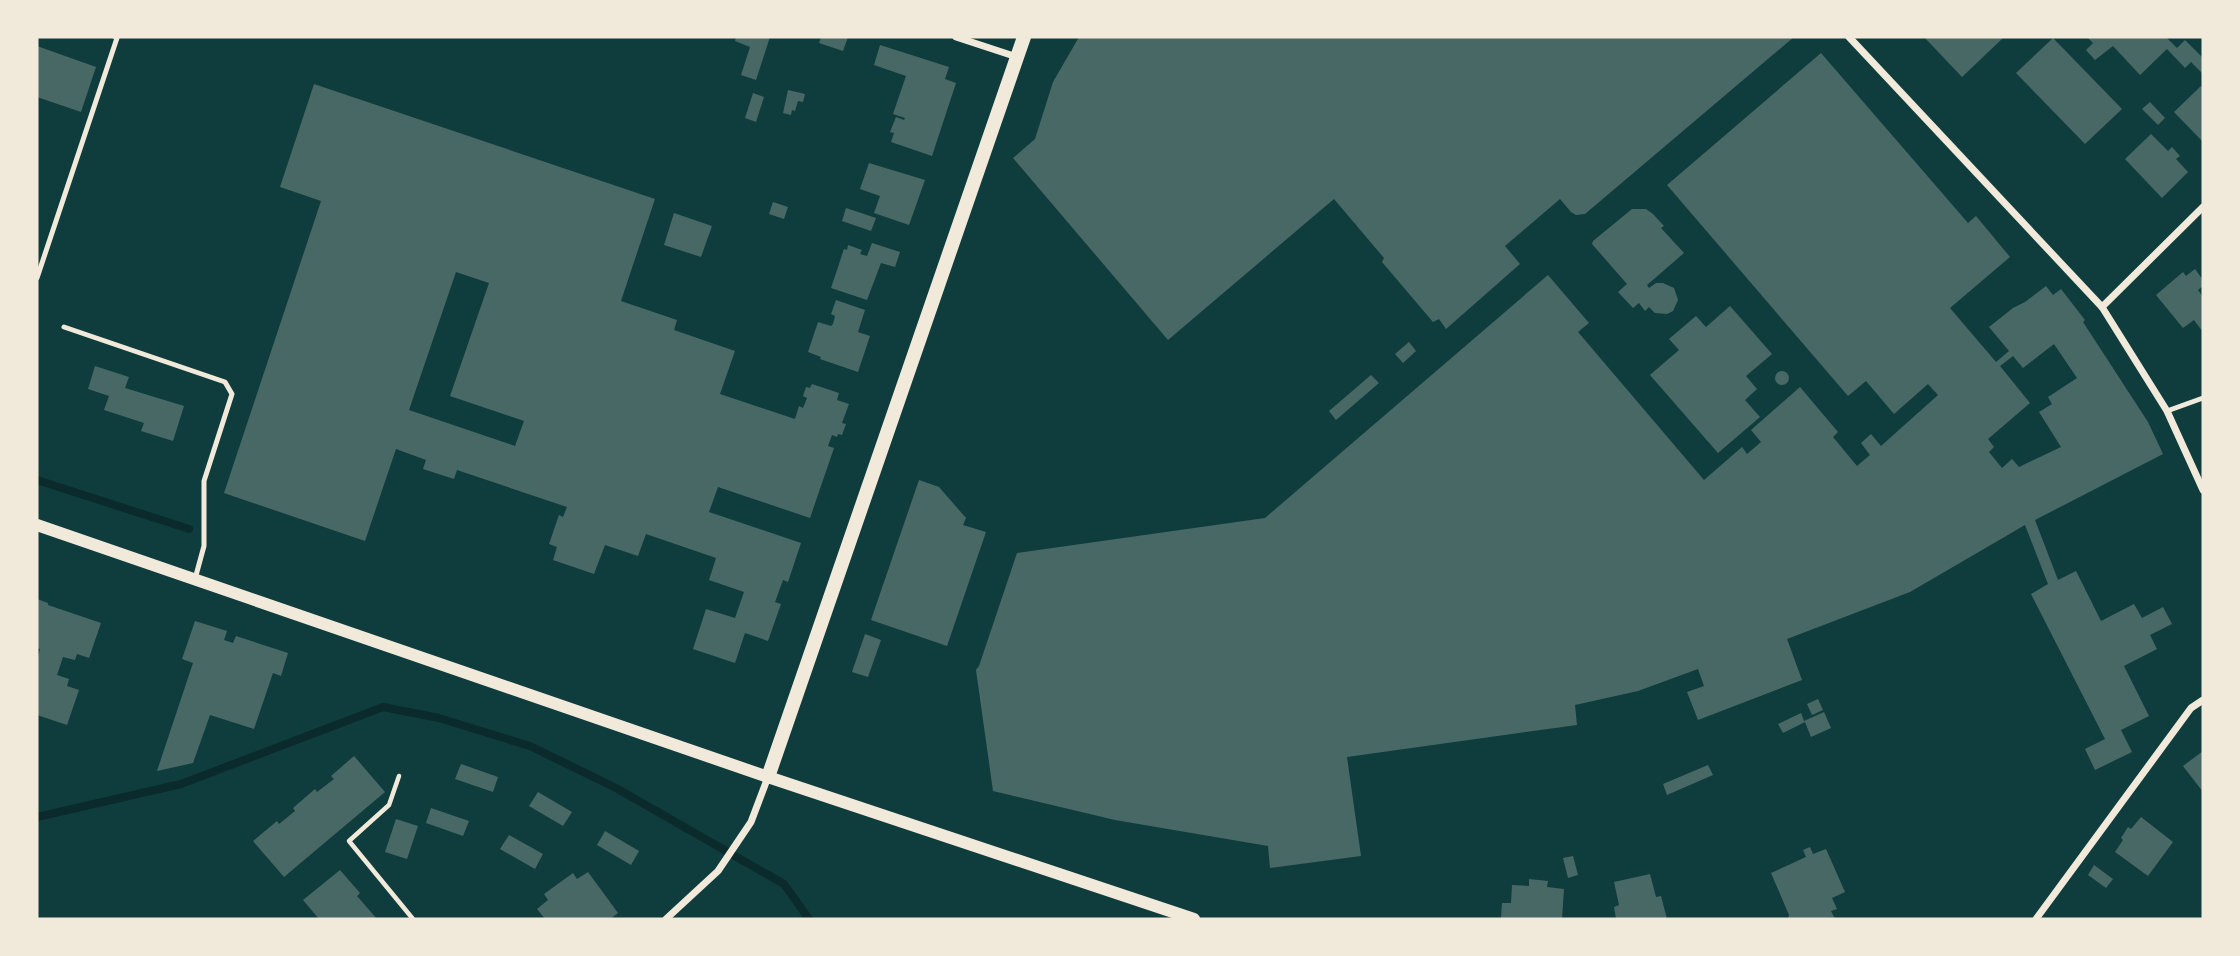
<svg xmlns="http://www.w3.org/2000/svg" width="2240" height="956" font-family="'Fira Sans Condensed',sans-serif">
<style>
.lines{fill:none;stroke-linecap:round;stroke-linejoin:round}
.stream{stroke:#0a2a2b;stroke-width:8}
.building{fill:#486865;fill-rule:evenodd}
.path{stroke:#f1e9da;stroke-width:4.5}
.service{stroke:#f1e9da;stroke-width:5}
.minor{stroke:#f1e9da;stroke-width:7}
.tertiary{stroke:#f1e9da;stroke-width:12}
.secondary{stroke:#f1e9da;stroke-width:14}
</style>
<rect width="100%" height="100%" fill="#0f3d3e"/>
<g class="lines">
<g class="stream">
<polyline points="37,480 189,529"/>
<polyline points="37,817 181,784 383,707 439,718 530,746 616,788 784,884 809,919"/>
</g>
</g>
<g class="building">
<polygon points="736,37 770,37 756,80 741,75 750,47 735,41"/>
<polygon points="821,37 848,37 843,51 819,43"/>
<polygon points="1079,37 1794,37 1585,214 1576,215 1571,212 1560,199 1505,246 1520,264 1446,329 1439,319 1433,322 1382,262 1384,258 1334,199 1168,340 1013,158 1035,139 1053,82"/>
<polygon points="1924,37 2004,37 1962,77"/>
<polygon points="2087,37 2166,37 2177,48 2185,40 2203,58 2203,74 2191,62 2185,68 2167,49 2140,75 2113,46 2095,60 2086,50 2093,43"/>
<polygon points="2053,38 2122,109 2085,144 2016,73"/>
<polygon points="880,45 949,67 945,79 956,83 932,156 891,142 894,133 890,132 896,117 904,120 905,118 893,114 906,76 874,65"/>
<polygon points="37,46 96,67 81,112 37,97"/>
<path d="M 1821,53 L 1968,223 L 1976,216 L 2010,257 L 1950,308 L 1996,362 L 2009,351 L 1989,327 L 2013,308 L 2025,302 L 2046,286 L 2053,295 L 2061,289 L 2085,320 L 2083,322 L 2148,422 L 2163,454 L 2035,520 L 2058,580 L 2076,571 L 2101,621 L 2134,604 L 2142,618 L 2163,607 L 2172,624 L 2150,635 L 2157,649 L 2124,666 L 2149,716 L 2121,730 L 2132,752 L 2095,770 L 2085,749 L 2105,739 L 2031,594 L 2048,584 L 2025,525 L 1910,592 L 1787,639 L 1802,680 L 1698,720 L 1687,692 L 1704,686 L 1698,669 L 1638,691 L 1575,705 L 1577,725 L 1347,757 L 1361,856 L 1270,868 L 1268,846 L 1115,820 L 993,791 L 976,670 L 979,666 L 1017,553 L 1265,518 L 1548,275 L 1589,323 L 1578,332 L 1704,480 L 1742,447 L 1747,454 L 1761,442 L 1751,430 L 1800,387 L 1838,432 L 1833,437 L 1857,466 L 1870,455 L 1861,443 L 1871,434 L 1881,446 L 1938,395 L 1928,384 L 1894,414 L 1866,381 L 1848,396 L 1667,185 ZM 2054,344 L 2077,378 L 2048,397 L 2052,404 L 2039,412 L 2061,447 L 2019,467 L 2012,459 L 2002,468 L 1989,452 L 1994,447 L 1988,439 L 2030,403 L 2000,366 L 2013,356 L 2023,368 Z"/>
<path d="M 314,84 L 655,199 L 621,301 L 677,320 L 674,330 L 735,351 L 720,394 L 795,419 L 799,406 L 803,408 L 807,398 L 803,396 L 806,387 L 810,388 L 812,384 L 839,393 L 837,400 L 849,404 L 842,423 L 846,424 L 842,435 L 838,434 L 837,437 L 832,435 L 828,446 L 834,448 L 810,518 L 718,487 L 709,512 L 801,543 L 788,582 L 783,580 L 775,602 L 781,604 L 768,641 L 745,633 L 735,663 L 693,649 L 706,609 L 735,618 L 744,592 L 709,580 L 716,558 L 646,534 L 638,556 L 605,545 L 594,574 L 553,560 L 557,547 L 549,544 L 559,515 L 563,517 L 567,507 L 457,470 L 454,479 L 423,469 L 426,460 L 396,449 L 365,541 L 224,493 L 321,201 L 280,187 ZM 456,272 L 489,283 L 450,396 L 524,421 L 515,446 L 409,410 Z"/>
<polygon points="2201,86 2203,88 2203,142 2174,112"/>
<polygon points="788,90 805,94 803,102 798,101 795,111 792,110 791,115 783,113"/>
<polygon points="753,93 764,97 756,122 745,118"/>
<polygon points="2150,102 2165,118 2158,125 2142,109"/>
<polygon points="2151,134 2168,151 2172,147 2180,156 2176,159 2188,172 2162,198 2125,159"/>
<polygon points="869,163 925,180 909,225 874,213 880,196 860,189"/>
<polygon points="773,202 788,207 784,219 769,214"/>
<polygon points="846,208 876,218 871,231 842,221"/>
<polygon points="1632,209 1646,209 1653,214 1664,226 1661,228 1684,253 1647,285 1649,288 1656,283 1663,283 1674,288 1678,300 1673,311 1667,314 1655,313 1649,307 1645,311 1639,303 1633,308 1618,292 1627,284 1592,244 1593,241"/>
<polygon points="674,213 712,226 701,257 664,245"/>
<polygon points="872,243 900,252 895,267 881,263 867,300 831,288 844,249 847,250 848,245 862,250 860,254 867,256"/>
<polygon points="2195,269 2203,280 2203,286 2198,290 2203,297 2203,332 2194,320 2183,328 2156,295 2183,272 2186,276"/>
<polygon points="836,300 865,310 858,332 870,336 858,372 820,359 821,357 808,352 818,322 831,326 833,324 835,316 831,314"/>
<polygon points="1730,306 1772,354 1746,376 1757,389 1745,400 1760,417 1718,453 1650,375 1679,350 1669,339 1696,316 1706,327"/>
<polygon points="1409,342 1416,351 1403,363 1395,354"/>
<polygon points="95,366 129,377 125,388 184,406 173,441 141,431 144,423 104,410 109,396 88,389"/>
<circle cx="1782" cy="378" r="7"/>
<polygon points="1371,375 1379,383 1336,420 1329,411"/>
<polygon points="919,480 939,487 966,518 963,525 986,532 947,646 871,620"/>
<polygon points="37,599 48,603 48,605 101,623 89,658 77,654 75,660 63,657 57,675 69,679 67,686 79,690 67,725 37,715 37,660 40,649 37,648"/>
<polygon points="195,621 227,631 224,640 233,643 236,636 288,653 281,676 273,673 254,729 210,715 193,763 157,771 193,663 182,659"/>
<polygon points="865,634 881,640 868,677 852,672"/>
<polygon points="1818,699 1823,710 1812,715 1807,704"/>
<polygon points="1824,712 1831,728 1811,737 1805,722 1783,733 1778,724 1801,713 1804,721"/>
<polygon points="2203,751 2203,792 2183,766"/>
<polygon points="354,756 385,792 284,877 253,841 277,821 279,824 295,811 293,808 315,789 317,792 334,779 331,776"/>
<polygon points="461,764 498,777 493,792 455,779"/>
<polygon points="1708,765 1713,775 1667,795 1663,784"/>
<polygon points="538,792 572,812 563,826 529,806"/>
<polygon points="431,808 469,821 463,836 426,823"/>
<polygon points="2141,817 2173,842 2148,876 2115,852 2123,840 2121,838 2128,827 2131,829"/>
<polygon points="396,819 418,826 407,859 385,852"/>
<polygon points="605,831 639,851 631,865 597,845"/>
<polygon points="509,835 543,854 535,869 500,849"/>
<polygon points="1810,847 1813,854 1826,849 1845,892 1832,898 1837,909 1831,911 1835,919 1788,919 1789,915 1771,873 1806,857 1803,850"/>
<polygon points="1573,856 1578,875 1568,878 1563,858"/>
<polygon points="2094,865 2113,879 2106,888 2088,875"/>
<polygon points="340,870 360,893 357,896 377,919 319,919 303,900"/>
<polygon points="588,872 618,913 610,919 545,919 537,909 548,900 544,894 573,873 577,879"/>
<polygon points="1650,874 1656,897 1661,896 1667,919 1616,919 1614,907 1619,905 1614,882"/>
<polygon points="1529,879 1548,881 1547,887 1564,889 1562,919 1501,918 1502,903 1511,903 1512,885 1529,886"/>
</g>
<g class="lines">
<polyline class="path" points="399,776 389,805 349,841 413,919"/>
<g class="service">
<polyline points="37,278 117,38 115,37"/>
<polyline points="64,327 225,382 232,394 204,481 204,546 195,579"/>
<polyline points="2167,411 2203,398"/>
</g>
<g class="minor">
<polyline points="956,37 1017,57"/>
<polyline points="1849,37 2102,307 2167,411 2203,490"/>
<polyline points="2102,307 2203,207"/>
<polyline points="666,919 718,871 751,822 768,777"/>
<polyline points="2036,919 2191,708 2203,700"/>
</g>
<polyline class="tertiary" points="37,525 768,777 1194,919"/>
<polyline class="secondary" points="768,777 1024,37"/>
</g>
<rect width="2240" height="956" fill="none" stroke="#f1e9da" stroke-width="77"/>
</svg>
